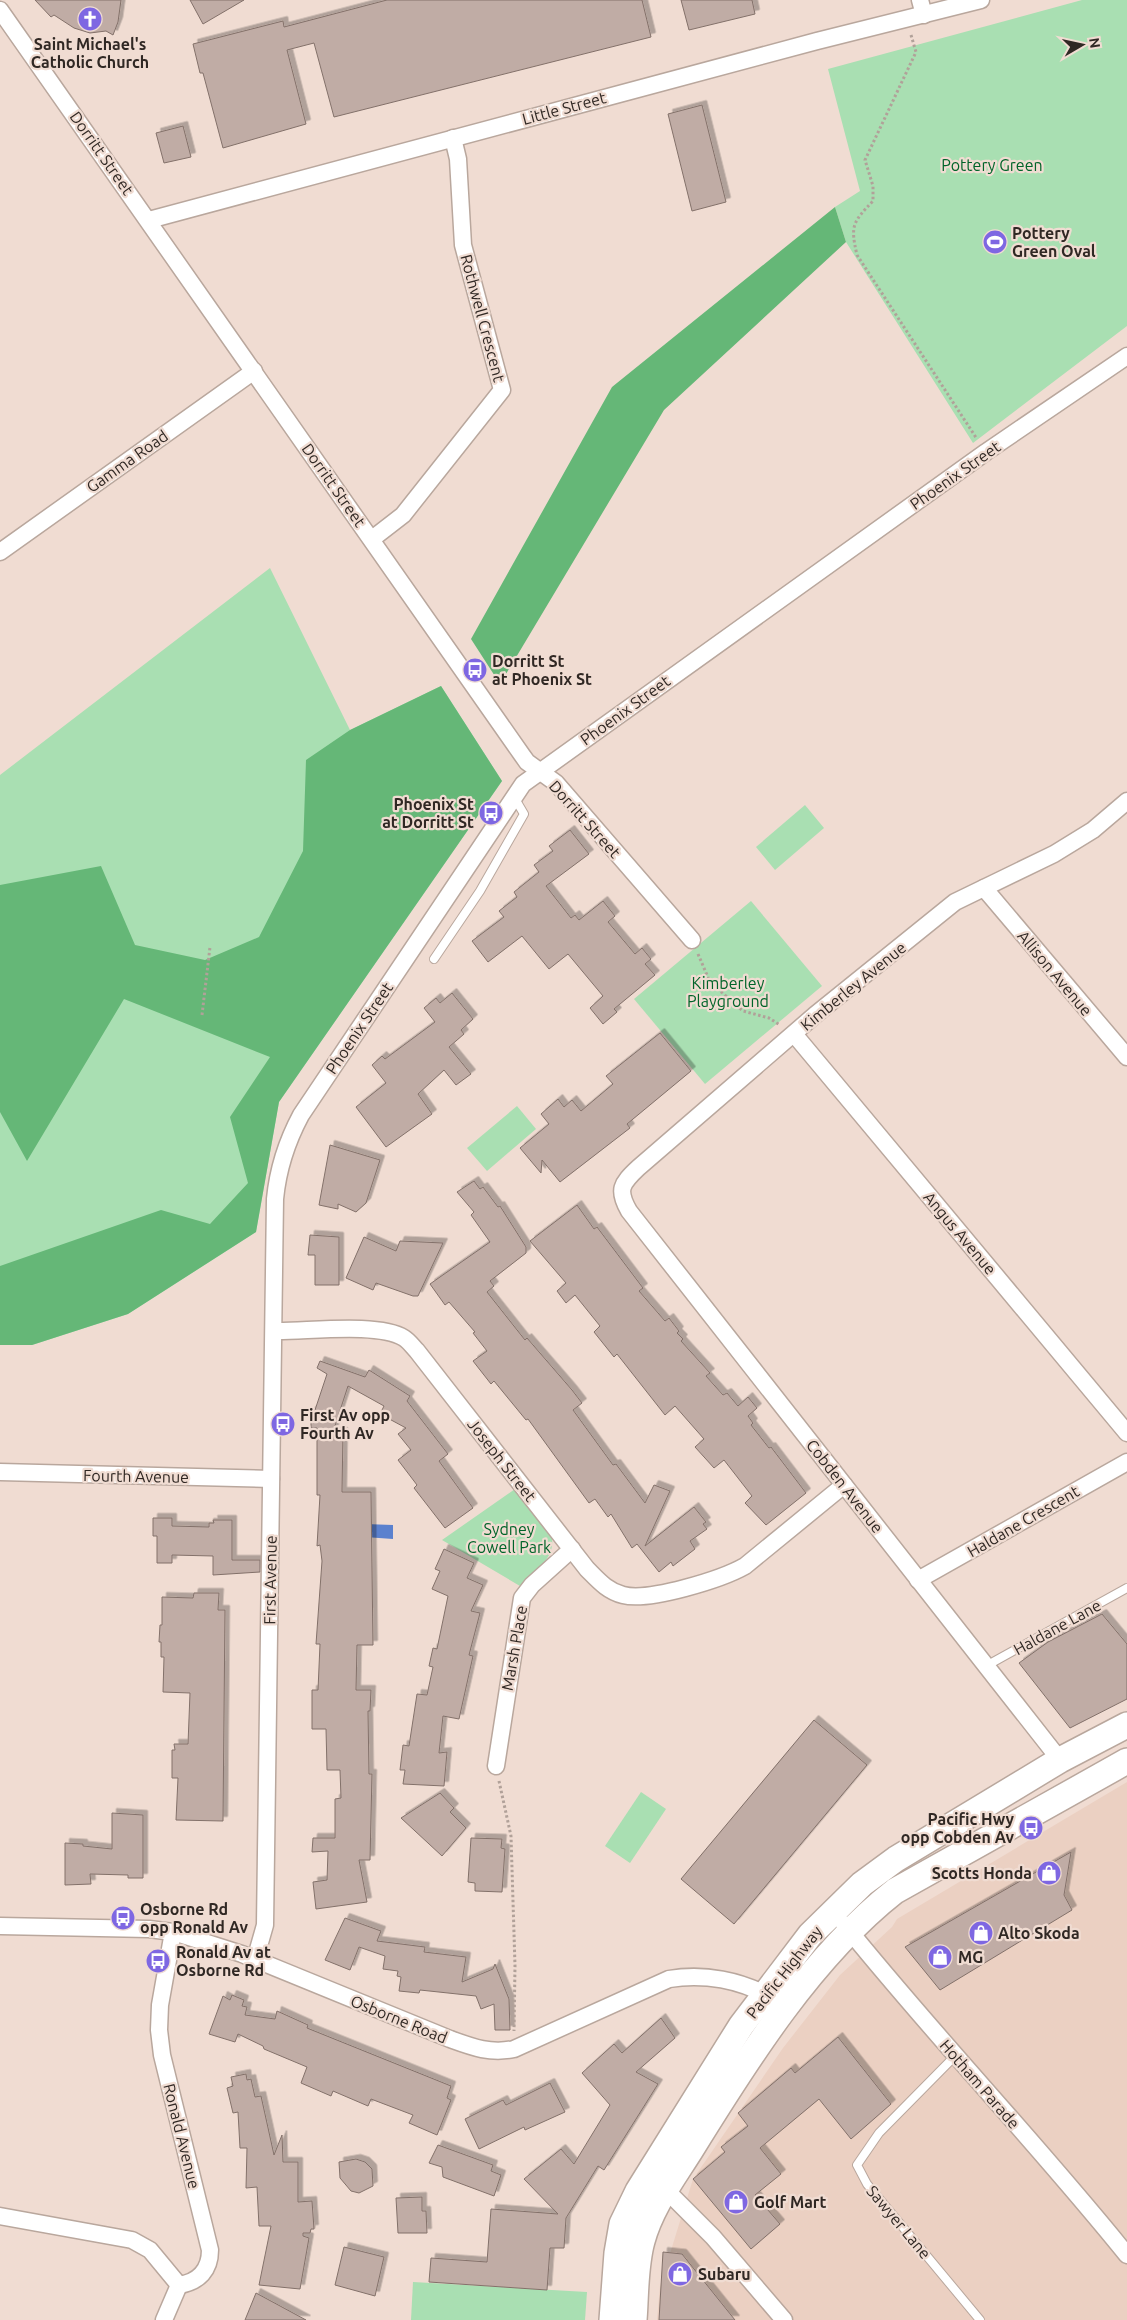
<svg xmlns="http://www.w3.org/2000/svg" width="1127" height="2320" font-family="Ubuntu,sans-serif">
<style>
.built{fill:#ebd0c2}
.green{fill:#a9dfb2}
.forest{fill:#65b777}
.water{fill:#5b81ce}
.building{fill:#c0aca5;stroke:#83716a;filter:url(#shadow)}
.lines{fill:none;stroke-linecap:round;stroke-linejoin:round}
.lane-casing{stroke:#b9a79d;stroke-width:10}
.street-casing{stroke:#b9a79d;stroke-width:19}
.primary-casing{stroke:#b9a79d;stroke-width:28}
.path{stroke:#b1a199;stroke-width:3;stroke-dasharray:2.5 2.5;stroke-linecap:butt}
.lane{stroke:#fff;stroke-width:8}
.street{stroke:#fff;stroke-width:16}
.primary{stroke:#fff;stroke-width:25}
.labels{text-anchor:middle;stroke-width:4.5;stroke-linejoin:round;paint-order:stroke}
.poi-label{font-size:16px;font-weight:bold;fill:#302824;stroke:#f0dcd2;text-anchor:start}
.street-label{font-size:16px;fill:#302824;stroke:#f0dcd2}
.park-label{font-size:16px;fill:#006429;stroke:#f0dcd2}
</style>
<defs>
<filter id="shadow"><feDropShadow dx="4.5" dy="-4.5" stdDeviation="0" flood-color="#0004"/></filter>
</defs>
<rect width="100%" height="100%" fill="#f0dcd2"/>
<polygon class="built" points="1127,1782 1127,2320 657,2320 660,2286 693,2179 783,2048 840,1975 892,1927 897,1919"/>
<g class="green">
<polygon points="1082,0 1127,0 1127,326 973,443 846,242 835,207 860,191 828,69"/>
<polygon points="270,568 350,730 441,686 502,781 279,1102 256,1232 128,1314 32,1345 0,1345 0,775"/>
<polygon points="805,805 824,828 775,870 756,847"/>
<polygon points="751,901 822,986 705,1084 634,999"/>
<polygon points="517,1106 536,1129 487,1171 467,1148"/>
<path d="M 515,1489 L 551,1534 C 558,1557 535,1571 520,1586 L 442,1540 Z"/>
<polygon points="641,1792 666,1809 630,1863 605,1846"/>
<polygon points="413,2282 587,2292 585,2320 411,2320"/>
</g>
<g class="forest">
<polygon points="835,207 846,242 664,410 500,684 471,639 612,387"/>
<polygon points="441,686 502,781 279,1102 256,1232 128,1314 32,1345 0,1345 0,1266 161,1210 210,1224 248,1183 230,1117 270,1057 124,999 27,1161 0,1112 0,885 101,866 135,945 205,960 259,937 303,851 306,760 350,730"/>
</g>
<polygon class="water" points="365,1524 393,1525 393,1539 365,1537"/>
<g class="building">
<polygon points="35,0 121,0 118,22 113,35 106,31 90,33 74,28 54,15 51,17"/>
<polygon points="190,0 244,0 203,24"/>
<polygon points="387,0 642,0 651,37 334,117 314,43 287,50 306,124 223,148 203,73 200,73 193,44 283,21 284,27"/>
<polygon points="681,0 752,0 755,14 689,30"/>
<polygon points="702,105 726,202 692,211 668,114"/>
<polygon points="183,126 191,157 164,163 156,133"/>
<polygon points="570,830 589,854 546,886 571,918 575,915 579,920 603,901 615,916 608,922 635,954 642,948 651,959 645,964 655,975 614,1009 617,1012 603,1024 590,1008 603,996 568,954 549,969 522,936 488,962 472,941 504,917 499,911 517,897 514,892 539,872 534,865 553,851 549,846"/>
<polygon points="452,993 473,1019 461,1030 464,1034 449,1047 471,1074 456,1085 444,1070 418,1094 432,1114 386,1147 356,1107 386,1083 372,1065 382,1056 385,1059 435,1022 424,1008 436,998 440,1003"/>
<polygon points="660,1033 691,1071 627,1124 630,1128 560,1182 542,1160 541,1173 520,1148 549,1124 541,1114 558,1099 564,1107 572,1100 581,1111 613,1084 606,1076"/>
<polygon points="330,1145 380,1160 366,1203 356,1212 338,1204 338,1209 319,1205"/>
<polygon points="474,1181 480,1189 483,1187 498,1207 500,1206 526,1247 526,1253 490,1281 494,1286 487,1292 525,1340 527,1338 572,1390 582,1403 573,1410 613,1465 616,1464 645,1503 654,1485 670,1491 645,1546 694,1507 706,1522 703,1524 707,1529 690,1541 695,1549 673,1566 671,1562 659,1572 637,1544 632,1548 611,1514 608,1517 595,1499 589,1503 528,1419 526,1420 494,1381 491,1384 473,1361 487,1351 473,1333 475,1332 449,1302 445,1305 430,1284 490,1242 471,1215 474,1212 457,1192"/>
<polygon points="577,1205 594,1229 597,1227 643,1288 639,1291 665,1321 669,1318 679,1331 677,1333 683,1339 681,1341 710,1373 706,1376 723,1395 727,1393 738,1406 748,1397 757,1408 748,1416 753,1423 751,1425 769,1448 771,1447 806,1493 766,1525 745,1503 752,1496 724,1460 714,1468 695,1447 704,1439 675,1406 665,1415 617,1354 614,1357 594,1332 600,1326 575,1295 566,1303 557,1291 566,1283 530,1241"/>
<polygon points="310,1235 339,1237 339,1285 315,1285 315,1255 308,1255"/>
<polygon points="364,1237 396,1251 400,1241 443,1243 418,1296 413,1296 376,1283 373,1290 346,1278"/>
<polygon points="320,1361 365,1377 369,1370 410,1396 407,1401 448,1454 439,1461 473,1508 445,1528 414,1488 417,1485 398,1460 411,1450 398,1434 406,1428 380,1414 384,1406 348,1386 333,1432 343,1432 342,1492 371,1492 373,1645 357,1645 356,1690 371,1690 370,1711 368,1711 369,1774 372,1774 370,1860 359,1860 367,1902 316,1909 313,1882 327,1880 328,1851 312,1852 313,1838 335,1838 335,1799 341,1798 340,1770 327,1770 326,1729 312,1729 312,1690 318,1690 320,1644 316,1644 322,1561 320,1545 317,1546 320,1495 317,1495 317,1428 311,1428 311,1411 315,1410 327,1374 317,1368"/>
<polygon points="153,1518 172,1518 172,1526 209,1527 209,1523 214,1523 213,1520 232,1520 232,1560 260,1560 260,1572 213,1575 213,1556 172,1555 172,1563 157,1563 157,1536 153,1536"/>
<polygon points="444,1549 474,1563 467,1578 483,1585 471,1611 480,1613 469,1655 473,1656 459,1719 443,1716 439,1753 447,1752 444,1786 403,1784 405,1770 400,1770 403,1745 409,1746 417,1694 427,1695 433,1667 429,1666 433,1648 437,1649 448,1596 432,1589 440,1571 435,1569"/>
<polygon points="194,1593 219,1593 218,1610 225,1610 223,1821 176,1820 178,1778 172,1778 172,1750 175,1750 174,1744 188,1744 190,1693 163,1692 164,1657 161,1657 161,1642 159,1642 160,1625 162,1625 162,1597 193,1598"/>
<polygon points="1102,1614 1127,1644 1127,1699 1070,1728 1019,1663 1048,1642"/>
<polygon points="814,1720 867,1765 734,1924 681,1879"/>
<polygon points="440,1793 454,1808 450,1812 466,1828 442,1856 401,1818"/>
<polygon points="112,1813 143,1815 143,1878 128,1878 128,1875 90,1874 91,1884 65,1885 65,1843 83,1844 83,1846 112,1849"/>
<polygon points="471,1838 502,1839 501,1848 505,1849 502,1892 475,1891 475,1883 468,1882"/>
<polygon points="1071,1852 1064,1895 1072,1910 940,1990 905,1947"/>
<polygon points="345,1918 381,1931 377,1941 425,1947 424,1952 466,1957 462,1982 493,1969 495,1964 509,1999 510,2030 495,2030 494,2004 481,2009 476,1996 420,1990 419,1993 399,1991 401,1977 397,1976 398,1971 383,1969 385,1956 359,1947 350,1970 325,1960"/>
<polygon points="232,1995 244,2000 242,2006 247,2007 245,2015 275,2019 277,2011 308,2025 307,2028 451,2086 447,2098 451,2100 437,2135 409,2123 413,2115 371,2099 368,2106 333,2091 331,2096 301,2083 307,2067 264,2049 263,2046 238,2034 235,2042 209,2034 223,1996 230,2000"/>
<polygon points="661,2018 675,2038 636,2072 658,2084 604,2170 598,2166 566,2218 564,2248 550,2248 547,2290 429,2282 431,2258 487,2262 491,2209 558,2214 524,2179 561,2149 574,2164 610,2105 582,2073 614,2044 622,2053"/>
<polygon points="838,2037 891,2104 851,2139 819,2099 760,2148 781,2174 755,2195 780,2224 751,2249 693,2179 725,2152 721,2147 748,2126 738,2113 791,2068 795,2073"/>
<polygon points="246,2074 247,2080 251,2079 255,2097 261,2096 274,2155 282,2135 283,2162 298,2162 298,2202 312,2201 314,2229 311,2229 310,2233 303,2233 303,2236 309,2238 300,2289 259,2285 271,2226 259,2226 257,2187 246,2188 247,2148 240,2148 238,2112 233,2113 227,2088 233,2086 231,2077"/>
<polygon points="550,2083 565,2112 525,2130 524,2127 479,2149 465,2119 503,2100 506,2105"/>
<polygon points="438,2145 493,2165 491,2171 501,2175 494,2196 443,2177 442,2167 429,2163"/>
<polygon points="356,2159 365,2162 372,2169 373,2186 359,2193 351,2191 340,2178 339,2162"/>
<polygon points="422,2197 422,2211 426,2211 427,2233 398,2233 396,2198"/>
<polygon points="344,2247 384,2257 375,2296 335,2285"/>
<polygon points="663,2252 682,2254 735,2320 659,2320"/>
<polygon points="256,2293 306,2320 245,2320"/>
</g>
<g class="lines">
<defs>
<g id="lane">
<polyline points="434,959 480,891 524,814 514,797"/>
<polyline points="986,1666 1127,1588"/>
<polyline points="955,2056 879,2133 857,2165 867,2184 980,2320"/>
</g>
<g id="street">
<polyline points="920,0 924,15"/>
<polyline points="0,10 522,755 527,762 556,783 692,940"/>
<polyline points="149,220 817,41 981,0"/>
<polyline points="372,539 403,515 502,390 463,245 458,159 453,138"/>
<polyline points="0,552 254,371"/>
<polyline points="984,888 1127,1057"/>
<polyline points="794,1034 1127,1433"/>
<path d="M 274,1331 C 305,1332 378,1322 404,1338 C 409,1341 413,1347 417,1351 L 587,1569 C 598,1580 607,1591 623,1595 C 649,1602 722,1579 745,1566 L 844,1485"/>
<polyline points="0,1472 271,1479"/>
<polyline points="918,1580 1127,1462"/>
<path d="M 1060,1760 L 629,1211 C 617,1190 621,1184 638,1168 L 815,1015 L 955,902 L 1054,854 L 1093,830 L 1127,801"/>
<polyline points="496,1766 522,1598 532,1585 572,1549"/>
<path d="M 844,1924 C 935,2037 1036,2142 1127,2255"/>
<path d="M 0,1926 L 149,1929 L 173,1932 L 242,1954 L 450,2039 C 472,2047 490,2054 514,2049 L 669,1979 C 704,1973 741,1980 772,1998"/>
<path d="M 173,1932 L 160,2005 L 159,2030 L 162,2055 L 210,2250 C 210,2270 199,2282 179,2285"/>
<path d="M 255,1960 L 265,1925 L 275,1199 C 278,1168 286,1143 301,1115 L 523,784 L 986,452 L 1127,356"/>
<polyline points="666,2190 713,2237 784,2320"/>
<polyline points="0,2216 132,2240 150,2250 179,2285"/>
<polyline points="164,2320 179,2285"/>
</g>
<g id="primary">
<polyline points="612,2320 617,2253 622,2224 638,2191 741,2026 810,1935 862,1884 896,1859 1060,1760 1127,1725"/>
<path d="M 634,2320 C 636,2294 635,2266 642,2241 C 651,2207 674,2177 692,2148 C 747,2059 812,1956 895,1891 L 1127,1761"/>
</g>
</defs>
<use href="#lane" class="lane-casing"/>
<use href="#street" class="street-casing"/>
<use href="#primary" class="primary-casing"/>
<g class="path">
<path d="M 911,35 L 916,52 L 865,160 L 873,186 L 873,201 C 853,222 850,225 857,255 L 977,439"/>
<polyline points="698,954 710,982 743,1011 769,1018 780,1025"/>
<polyline points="202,1015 210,947"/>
<polyline points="499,1781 511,1836 515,1966 514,2031"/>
</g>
<use href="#lane" class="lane"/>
<use href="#street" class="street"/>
<use href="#primary" class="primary"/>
</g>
<defs>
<symbol id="church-disc" viewBox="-11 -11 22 22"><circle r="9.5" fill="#7e67e2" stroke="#f0dcd2"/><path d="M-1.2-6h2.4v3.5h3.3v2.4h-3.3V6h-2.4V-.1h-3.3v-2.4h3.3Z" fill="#fff"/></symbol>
<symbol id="stadium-disc" viewBox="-11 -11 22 22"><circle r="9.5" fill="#7e67e2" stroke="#f0dcd2"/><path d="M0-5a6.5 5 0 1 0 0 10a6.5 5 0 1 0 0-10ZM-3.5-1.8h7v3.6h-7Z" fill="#fff"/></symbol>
<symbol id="bus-disc" viewBox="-11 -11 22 22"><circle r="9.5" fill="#7e67e2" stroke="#f0dcd2"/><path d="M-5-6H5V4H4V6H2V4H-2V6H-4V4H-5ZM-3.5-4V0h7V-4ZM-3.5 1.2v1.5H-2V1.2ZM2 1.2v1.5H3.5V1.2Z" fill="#fff"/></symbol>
<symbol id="shop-disc" viewBox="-11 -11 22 22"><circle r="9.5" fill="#7e67e2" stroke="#f0dcd2"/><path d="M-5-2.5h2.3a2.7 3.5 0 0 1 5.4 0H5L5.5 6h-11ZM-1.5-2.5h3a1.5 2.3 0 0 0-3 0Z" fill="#fff"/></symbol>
</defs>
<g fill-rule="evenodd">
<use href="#church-disc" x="76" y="5" width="28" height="28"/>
<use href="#stadium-disc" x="981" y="228" width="28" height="28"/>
<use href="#bus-disc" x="461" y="656" width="28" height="28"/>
<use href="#bus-disc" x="477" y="799" width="28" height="28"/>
<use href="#bus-disc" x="269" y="1410" width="28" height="28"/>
<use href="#bus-disc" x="1017" y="1814" width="28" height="28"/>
<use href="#shop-disc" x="1035" y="1859" width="28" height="28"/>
<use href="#bus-disc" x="109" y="1904" width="28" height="28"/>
<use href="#shop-disc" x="967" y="1919" width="28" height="28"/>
<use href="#shop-disc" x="926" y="1943" width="28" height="28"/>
<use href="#bus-disc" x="144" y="1947" width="28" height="28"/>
<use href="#shop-disc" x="722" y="2188" width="28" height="28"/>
<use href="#shop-disc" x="666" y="2260" width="28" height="28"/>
</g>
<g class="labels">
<g class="poi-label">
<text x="90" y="50" text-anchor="middle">Saint Michael's<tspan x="90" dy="18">Catholic Church</tspan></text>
<text x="1012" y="239">Pottery<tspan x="1012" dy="18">Green Oval</tspan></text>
<text x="492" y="667">Dorritt St<tspan x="492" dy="18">at Phoenix St</tspan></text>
<text x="474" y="810" text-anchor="end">Phoenix St<tspan x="474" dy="18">at Dorritt St</tspan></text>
<text x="300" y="1421">First Av opp<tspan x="300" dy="18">Fourth Av</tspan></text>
<text x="1014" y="1825" text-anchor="end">Pacific Hwy<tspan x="1014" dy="18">opp Cobden Av</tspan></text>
<text x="1032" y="1879" text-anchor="end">Scotts Honda</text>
<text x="140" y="1915">Osborne Rd<tspan x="140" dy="18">opp Ronald Av</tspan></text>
<text x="998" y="1939">Alto Skoda</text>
<text x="176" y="1958">Ronald Av at<tspan x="176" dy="18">Osborne Rd</tspan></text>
<text x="958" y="1963">MG</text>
<text x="754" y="2208">Golf Mart</text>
<text x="698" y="2280">Subaru</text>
</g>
<g class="street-label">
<text transform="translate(564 108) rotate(-15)" y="6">Little Street</text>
<text transform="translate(102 153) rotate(55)" y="6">Dorritt Street</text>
<text transform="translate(483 318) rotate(75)" y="6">Rothwell Crescent</text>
<text transform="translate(127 461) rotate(-35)" y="6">Gamma Road</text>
<text transform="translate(955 475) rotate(-35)" y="6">Phoenix Street</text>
<text transform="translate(334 485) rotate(55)" y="6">Dorritt Street</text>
<text transform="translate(625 710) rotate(-36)" y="6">Phoenix Street</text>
<text transform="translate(585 819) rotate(48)" y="6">Dorritt Street</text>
<text transform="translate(1055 973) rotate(50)" y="6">Allison Avenue</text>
<text transform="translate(853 986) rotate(-39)" y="6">Kimberley Avenue</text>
<text transform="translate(359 1028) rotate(-56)" y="6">Phoenix Street</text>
<text transform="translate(960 1233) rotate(50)" y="6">Angus Avenue</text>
<text transform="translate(502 1460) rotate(52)" y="6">Joseph Street</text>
<text transform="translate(136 1476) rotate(1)" y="6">Fourth Avenue</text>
<text transform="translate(845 1486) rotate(52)" y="6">Cobden Avenue</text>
<text transform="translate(1023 1521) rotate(-30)" y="6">Haldane Crescent</text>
<text transform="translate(270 1580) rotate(-89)" y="6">First Avenue</text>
<text transform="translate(1057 1627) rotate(-29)" y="6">Haldane Lane</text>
<text transform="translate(514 1648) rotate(-80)" y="6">Marsh Place</text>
<text transform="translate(784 1972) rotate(-52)" y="6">Pacific Highway</text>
<text transform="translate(399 2019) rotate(22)" y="6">Osborne Road</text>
<text transform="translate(980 2084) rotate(49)" y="6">Hotham Parade</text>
<text transform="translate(182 2136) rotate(76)" y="6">Ronald Avenue</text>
<text transform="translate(899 2222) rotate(50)" y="6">Sawyer Lane</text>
</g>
<g class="park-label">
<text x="992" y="171">Pottery Green</text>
<text x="728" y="989">Kimberley<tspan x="728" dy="18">Playground</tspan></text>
<text x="509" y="1535">Sydney<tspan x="509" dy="18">Cowell Park</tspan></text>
</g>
</g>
<g transform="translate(1082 45) rotate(81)" stroke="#f0dcd2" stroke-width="4" paint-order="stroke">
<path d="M0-4L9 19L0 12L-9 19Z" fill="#302824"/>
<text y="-8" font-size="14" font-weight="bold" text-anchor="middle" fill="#302824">N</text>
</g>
</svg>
